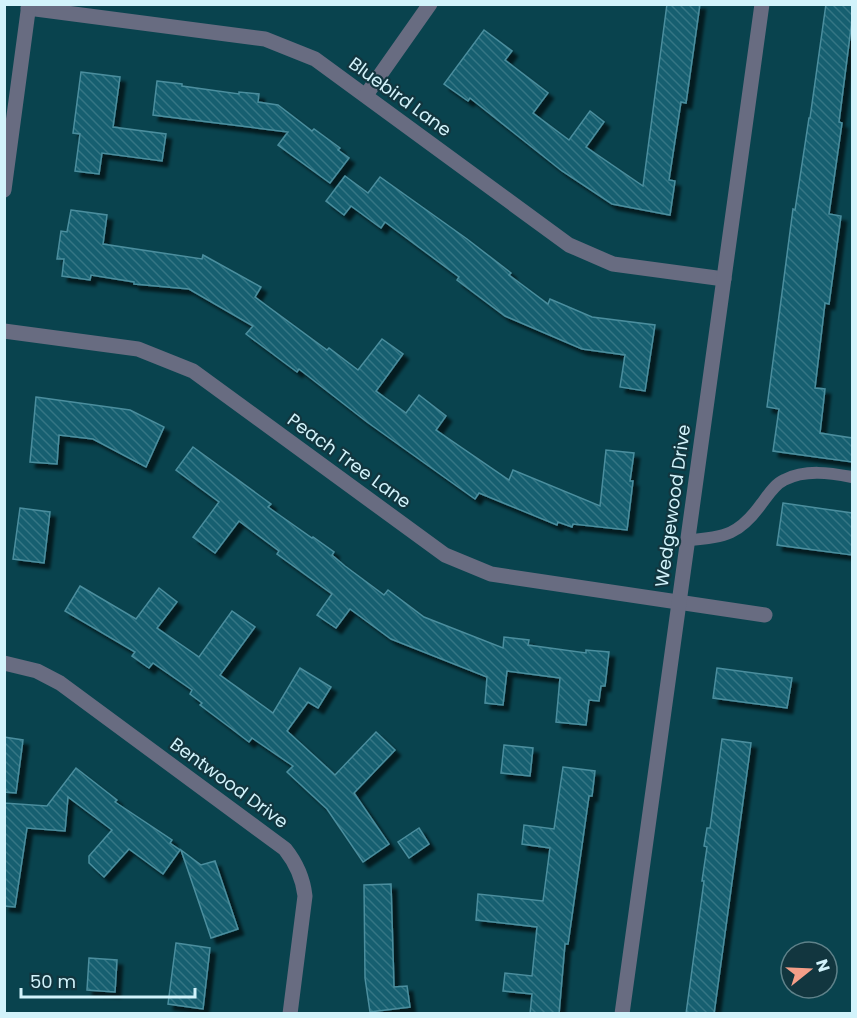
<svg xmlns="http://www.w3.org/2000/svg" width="857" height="1018" font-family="Poppins,sans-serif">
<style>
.building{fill:url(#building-back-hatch);stroke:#4b8e9e;stroke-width:1.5;filter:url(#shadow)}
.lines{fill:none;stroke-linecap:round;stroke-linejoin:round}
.service{stroke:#686c81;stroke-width:12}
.minor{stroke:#686c81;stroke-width:15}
.labels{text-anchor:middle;stroke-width:4.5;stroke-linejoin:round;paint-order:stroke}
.street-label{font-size:18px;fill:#d2f3fb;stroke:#12363f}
</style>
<defs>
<pattern id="building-back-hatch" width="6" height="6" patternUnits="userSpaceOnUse" patternTransform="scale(1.5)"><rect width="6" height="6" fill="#155f6f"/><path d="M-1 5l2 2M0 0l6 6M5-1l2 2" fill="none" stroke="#367684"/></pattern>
<filter id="shadow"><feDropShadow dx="5.5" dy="5.5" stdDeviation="1.5" flood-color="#0009"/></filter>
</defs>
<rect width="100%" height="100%" fill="#09434e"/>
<g class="building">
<polygon points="667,4 700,4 686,103 681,102 669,180 675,181 670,215 612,204 562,171 470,98 468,101 444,84 484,30 512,51 505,60 548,93 533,113 569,140 590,111 604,122 586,147 643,186"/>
<polygon points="826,4 852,4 852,20 839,122 842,123 829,214 841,216 829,304 825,303 815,388 825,389 820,433 852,438 852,462 773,451 779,409 767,407 793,209 795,210 809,118 810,118"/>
<polygon points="81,72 120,77 113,127 166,134 162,161 102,153 99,174 75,171 80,134 73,133"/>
<polygon points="157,81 182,84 182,86 239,94 239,92 259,94 258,102 278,105 312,131 314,129 340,148 338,150 349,158 330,183 278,145 288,132 153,115"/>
<polygon points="345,176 368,193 380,177 467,239 511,273 509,275 548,304 550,299 592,317 655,325 645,391 620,387 625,355 582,349 505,316 457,280 459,277 385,222 381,228 351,206 344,215 326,201"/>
<polygon points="71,210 107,215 103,244 202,259 203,255 261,287 255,297 327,350 329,348 358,370 382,339 403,354 376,391 406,413 419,395 446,416 436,430 509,480 513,470 600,506 606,450 634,453 630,481 633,481 627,530 573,524 572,527 558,522 557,525 479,493 475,499 367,422 299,369 297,372 246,334 253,326 189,289 134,284 134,282 91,275 90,280 62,276 64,259 57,259 61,231 67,232"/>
<polygon points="36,397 130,410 164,427 146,467 93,439 59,435 57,464 30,462"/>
<polygon points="193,447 271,504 268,507 312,538 313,537 334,552 332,555 345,566 384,595 388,590 424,617 503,648 504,637 529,640 528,645 586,653 586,650 609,652 605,686 601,686 599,701 589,700 586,725 556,722 560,678 507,671 503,705 485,703 487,677 391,639 350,609 336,628 317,615 332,594 277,554 279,551 239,521 215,553 193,537 219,502 176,470"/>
<polygon points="783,503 852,513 852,555 777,545"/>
<polygon points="20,508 50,512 44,563 13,559"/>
<polygon points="80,586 136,619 159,588 177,602 157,628 199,657 232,611 255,627 220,675 273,713 300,668 331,687 318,708 308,702 287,731 335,775 376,732 395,750 354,793 389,844 363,862 327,809 287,772 293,766 252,738 249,742 232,729 200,705 202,703 190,694 192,690 153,663 149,668 132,656 135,652 65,611"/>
<polygon points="717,668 792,678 787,708 713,698"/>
<polygon points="4,737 23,740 16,793 4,792"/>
<polygon points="722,739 751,743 714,1014 686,1014 704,881 702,881 707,847 704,846 707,828 710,828"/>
<polygon points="504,745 533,748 530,776 501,773"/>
<polygon points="563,767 595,771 592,796 589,796 568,944 565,944 559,1014 530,1014 532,994 503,991 505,973 532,976 537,927 476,920 478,894 543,901 550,848 522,844 524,825 554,829"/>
<polygon points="76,768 117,800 115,802 172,840 170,843 180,850 163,874 129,849 104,877 89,863 89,856 112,830 68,797 65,831 27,828 15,907 4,906 4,803 47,806"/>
<polygon points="419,828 429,844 409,858 398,842"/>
<polygon points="181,850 201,865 215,861 238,929 211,938"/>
<polygon points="391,884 394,987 407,986 410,1007 370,1012 365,978 364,885"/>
<polygon points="176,943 210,948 203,1009 168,1004"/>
<polygon points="89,958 117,960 115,992 87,990"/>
</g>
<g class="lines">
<path class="service" d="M 688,540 C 725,538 740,534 762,503 C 768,495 775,484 784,480 C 806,469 830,473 852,477"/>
<g class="minor">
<polyline points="28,8 265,39 315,59 569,245 613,264 724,279"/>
<polyline points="366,95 430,4"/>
<polyline points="4,190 29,4"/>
<polyline points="4,331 138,349 193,371 445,555 491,574 765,615"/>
<path d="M 4,663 L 37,671 L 60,683 L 285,849 C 297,864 303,878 305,896 L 290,1014"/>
<polyline points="622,1014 762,4"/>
</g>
</g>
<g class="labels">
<g class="street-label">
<text transform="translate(400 97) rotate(36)" y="6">Bluebird Lane</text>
<text transform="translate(349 461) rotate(36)" y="6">Peach Tree Lane</text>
<text transform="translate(673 506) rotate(-82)" y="6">Wedgewood Drive</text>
<text transform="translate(229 783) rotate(36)" y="6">Bentwood Drive</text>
</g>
</g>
<rect width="857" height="1018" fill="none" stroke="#d2f3fb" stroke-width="12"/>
<g transform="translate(809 970) rotate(72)"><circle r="28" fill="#12363f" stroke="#5f828a" stroke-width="1.5"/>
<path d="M0-4.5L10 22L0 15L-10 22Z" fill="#f49e88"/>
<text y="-9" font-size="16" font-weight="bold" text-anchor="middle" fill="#d2f3fb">N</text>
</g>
<path d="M21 988v9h174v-9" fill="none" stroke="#d2f3fb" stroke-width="3"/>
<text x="30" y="988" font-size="18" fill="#d2f3fb" stroke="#12363f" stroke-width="4.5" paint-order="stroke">50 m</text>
</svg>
